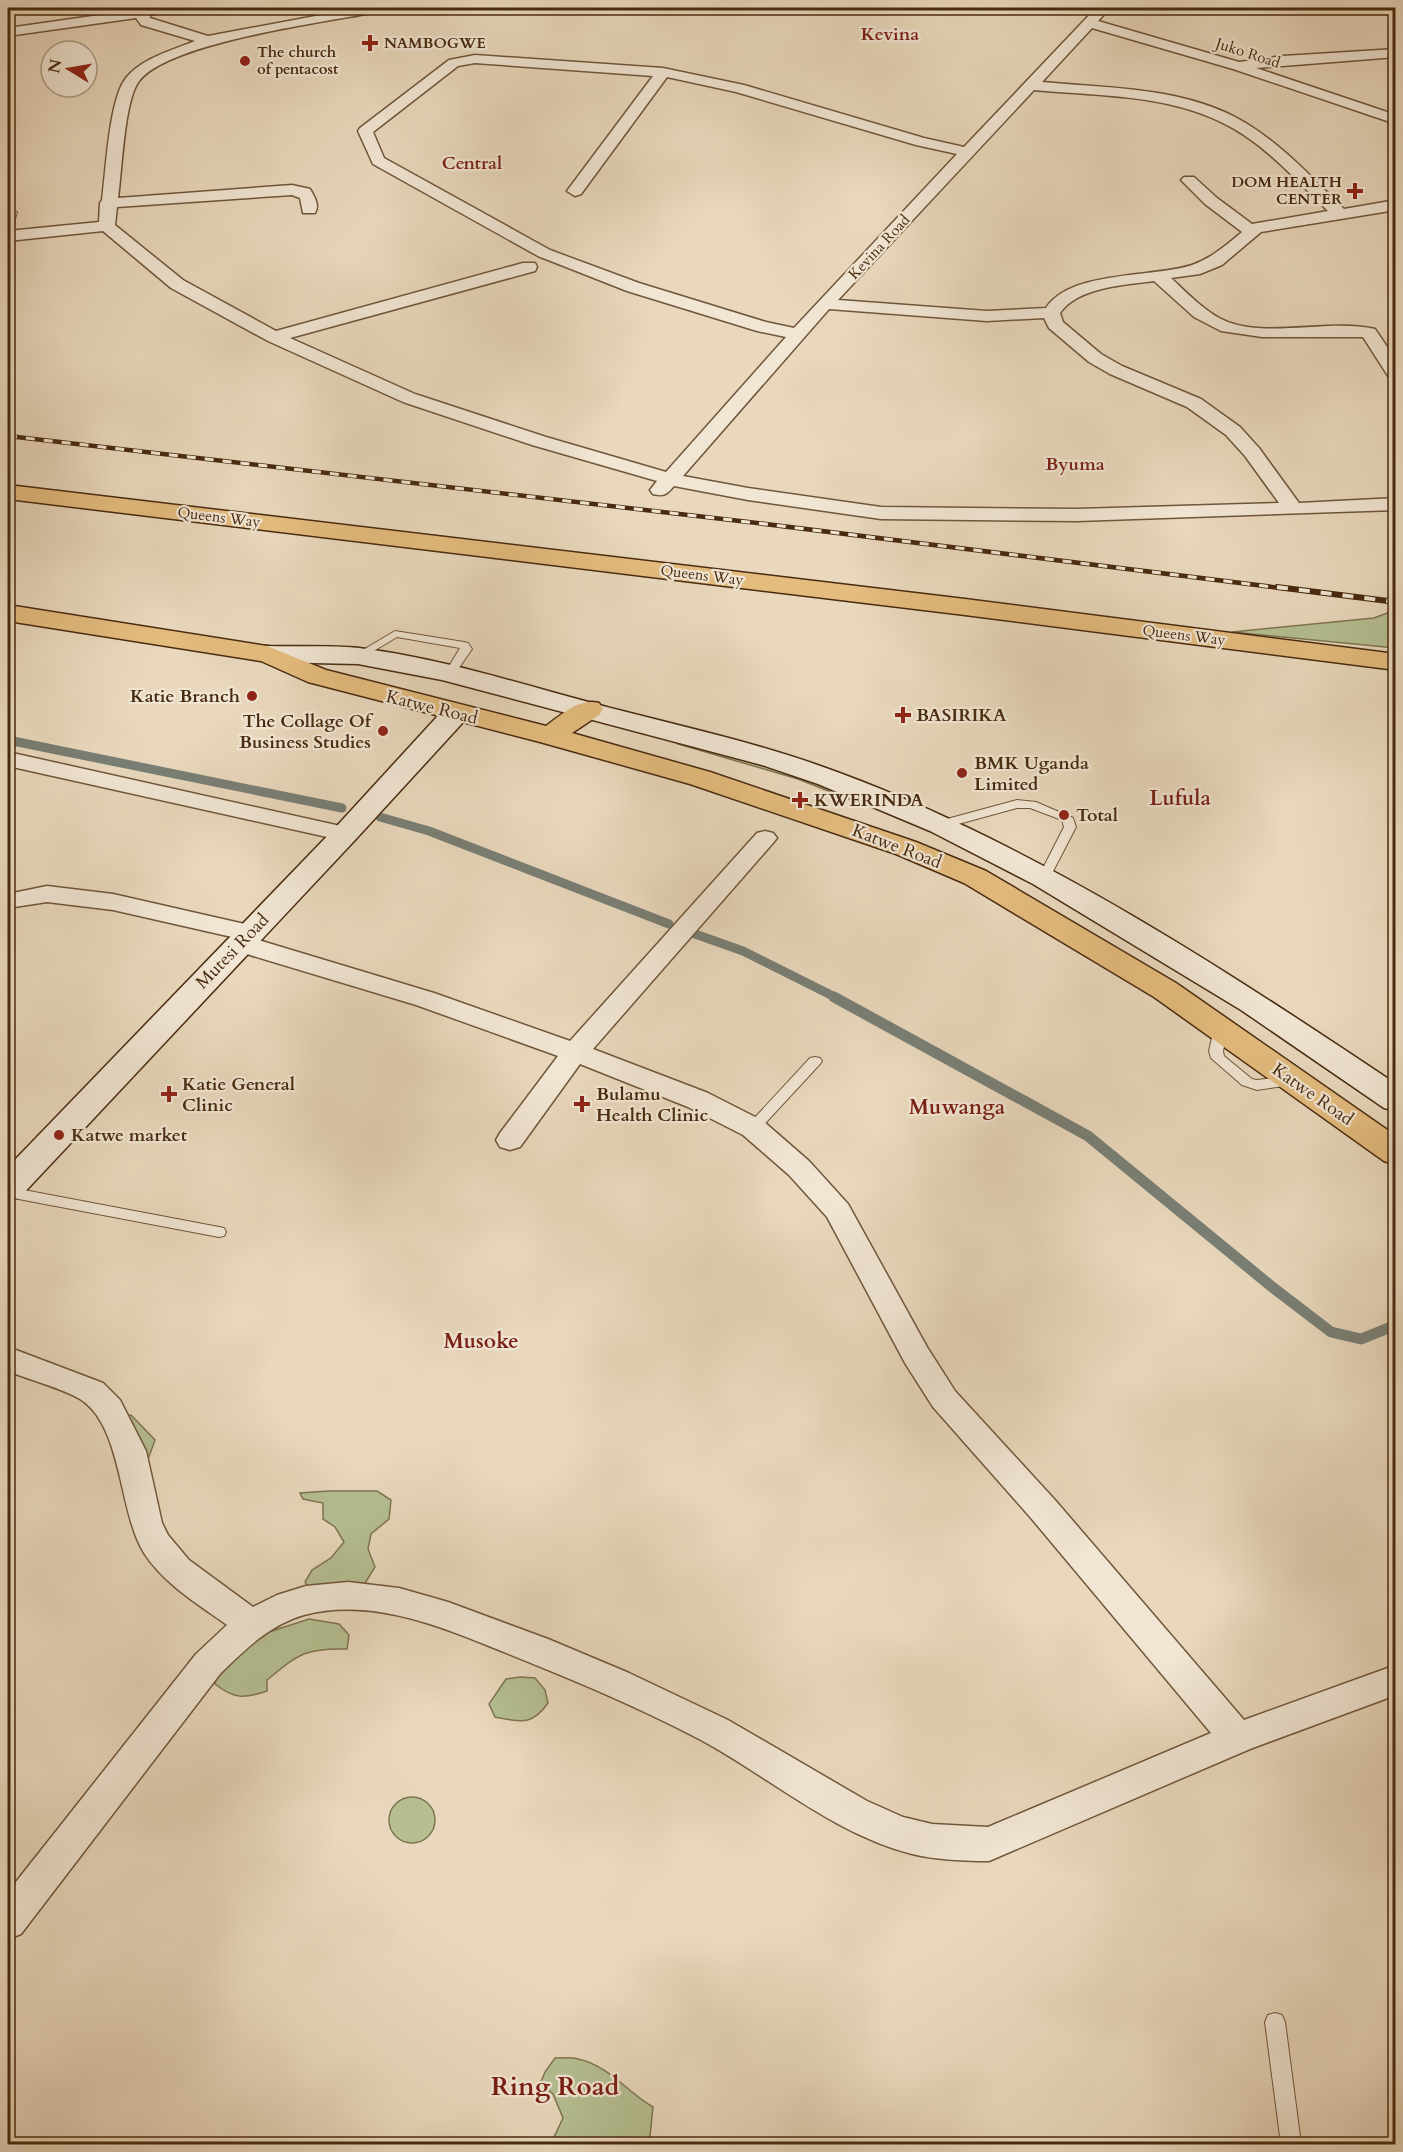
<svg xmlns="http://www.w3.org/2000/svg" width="1403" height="2152" font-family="Cardo,serif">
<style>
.green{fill:#b5bf92;stroke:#7e7450;stroke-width:1.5}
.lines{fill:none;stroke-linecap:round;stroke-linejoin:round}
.stream-far1{stroke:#797f75;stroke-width:9}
.stream{stroke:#797f75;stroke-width:11}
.lane-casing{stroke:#70563a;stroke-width:2}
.street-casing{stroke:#70563a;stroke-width:3}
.secondary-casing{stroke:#482a0f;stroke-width:3}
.highway-casing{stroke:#482a0f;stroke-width:3}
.lane{fill:#f1e6d4;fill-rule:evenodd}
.street{fill:#f1e6d4;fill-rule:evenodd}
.secondary{fill:#f1e6d4;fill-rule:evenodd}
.highway{fill:#e4bc7e;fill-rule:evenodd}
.rail-far1-casing{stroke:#482a0f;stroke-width:4.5}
.rail-casing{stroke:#482a0f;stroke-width:6}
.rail-far1{stroke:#f1e6d4;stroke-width:3;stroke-dasharray:9;stroke-linecap:butt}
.rail{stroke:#f1e6d4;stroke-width:4;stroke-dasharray:11;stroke-linecap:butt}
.poi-dot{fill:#8f2418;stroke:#f1e6d4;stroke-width:2}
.labels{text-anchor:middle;stroke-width:4.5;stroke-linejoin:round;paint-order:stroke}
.far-poi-label{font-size:15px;font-weight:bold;fill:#482a0f;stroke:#f1e6d4;text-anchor:start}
.far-street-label{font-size:15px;fill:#482a0f;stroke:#f1e6d4}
.far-quarter-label{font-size:18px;font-weight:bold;fill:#7a1f14;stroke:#f1e6d4}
.poi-label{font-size:18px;font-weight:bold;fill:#482a0f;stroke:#f1e6d4;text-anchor:start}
.street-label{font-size:18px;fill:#482a0f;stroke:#f1e6d4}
.quarter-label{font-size:21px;font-weight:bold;fill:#7a1f14;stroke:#f1e6d4}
.near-quarter-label{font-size:26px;font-weight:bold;fill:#7a1f14;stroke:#f1e6d4}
</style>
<rect width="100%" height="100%" fill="#e9d8bd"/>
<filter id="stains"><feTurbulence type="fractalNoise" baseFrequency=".00333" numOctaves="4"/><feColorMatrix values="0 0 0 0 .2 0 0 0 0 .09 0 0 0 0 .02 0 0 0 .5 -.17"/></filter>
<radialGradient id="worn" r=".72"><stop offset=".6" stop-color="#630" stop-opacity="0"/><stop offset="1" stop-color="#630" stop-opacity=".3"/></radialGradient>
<g class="green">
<polygon points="1395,610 1395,648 1232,632 1374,618"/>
<polygon points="689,734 879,794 863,805 798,779 678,744"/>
<polygon points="131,1415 155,1440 147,1462 120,1418"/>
<polygon points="329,1491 377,1491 391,1500 389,1519 371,1534 368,1549 375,1567 364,1585 315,1599 305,1582 312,1570 331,1558 344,1542 335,1527 323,1519 323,1503 303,1499 300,1493"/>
<path d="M 309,1619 L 339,1624 L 349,1635 L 347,1649 C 304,1648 299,1654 267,1680 L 267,1691 C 244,1699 234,1699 215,1684 L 218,1668 L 269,1632 Z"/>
<path d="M 520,1677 L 535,1678 L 545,1690 L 548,1703 C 532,1726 521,1722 495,1717 L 489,1704 L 506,1679 Z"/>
<circle cx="412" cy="1820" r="23"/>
<path d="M 555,2058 C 562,2058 571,2057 578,2059 C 608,2065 628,2093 653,2107 L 650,2136 L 641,2144 L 619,2137 L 598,2144 L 545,2144 L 554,2137 L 563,2118 L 553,2094 L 540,2084 L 545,2072 Z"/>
</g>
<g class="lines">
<g class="stream-far1">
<polyline points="8,740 342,808"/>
<polyline points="380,817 429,831 669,924"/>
<polyline points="695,934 743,951 837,998"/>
</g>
<polyline class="stream" points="834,997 1088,1136 1271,1286 1331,1332 1361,1339 1396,1325"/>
<defs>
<g id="lane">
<polygon points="8,207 17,212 12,229 8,231"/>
<polygon points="395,631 464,642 468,643 472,649 454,675 450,676 445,673 460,648 397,637 362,658 358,659 353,656"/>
<polygon points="1017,800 1036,802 1073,818 1076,827 1048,881 1040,881 1038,878 1064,827 1062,820 1030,808 1017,808 940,829 934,825 936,822"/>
<polygon points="1221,1025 1228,1029 1223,1051 1224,1056 1252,1079 1257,1080 1292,1076 1297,1078 1299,1081 1297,1084 1257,1090 1242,1085 1211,1058 1209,1051 1214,1029"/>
<polygon points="815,1057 820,1058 822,1061 820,1064 758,1131 748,1131 746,1128 748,1125 810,1058"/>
<polygon points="8,1187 219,1227 224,1228 226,1232 224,1236 219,1237 8,1197"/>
<polygon points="1275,2013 1282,2015 1285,2022 1301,2144 1281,2144 1265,2022 1268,2015"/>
</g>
<g id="street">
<path d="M 149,8 L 172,8 L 171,11 L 150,15 L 150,18 L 208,36 L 358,8 L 384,8 L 377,12 C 326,22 169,42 139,81 C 124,101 122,171 118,198 L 292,185 L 310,189 C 314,196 320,205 315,213 L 303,213 L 300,198 L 292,195 L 117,207 L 115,225 L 183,280 L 276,331 L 523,263 L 535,263 L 537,267 L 535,271 L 290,338 L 415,394 L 546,437 L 666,472 L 786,337 L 757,331 L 627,291 L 538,256 L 373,164 L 358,131 L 360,128 L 449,60 L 475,55 L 663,68 L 744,85 L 924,138 L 964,147 L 1096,8 L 1110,8 L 1098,21 L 1239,62 L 1283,56 L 1396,49 L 1396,57 L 1256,68 L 1396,115 L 1396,124 L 1233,69 L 1092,28 L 1042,82 C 1105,88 1177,87 1235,117 C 1277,139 1310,176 1344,209 L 1396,200 L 1396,210 L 1261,232 L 1222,265 L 1200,274 L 1171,278 C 1186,292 1202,309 1221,319 C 1262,340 1329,318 1375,329 L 1396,360 L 1396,380 L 1390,379 L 1363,337 L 1262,337 L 1221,331 L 1194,317 L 1154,281 C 1125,285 1078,287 1060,313 L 1063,322 L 1101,354 L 1122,366 L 1201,399 L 1240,427 L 1259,448 L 1299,503 L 1396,498 L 1396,510 L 1077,521 L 881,519 L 748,500 L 674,486 C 667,494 664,497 653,494 L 650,490 L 657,481 L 532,445 L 403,402 L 268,341 L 171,288 L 103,231 L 8,241 L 8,231 L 99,222 L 100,203 L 102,200 C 106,171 109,99 126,78 C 142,58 173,50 195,41 L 141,25 L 136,18 L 8,36 L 8,28 ZM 475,63 L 653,76 L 567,191 L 575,196 L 581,194 L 667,77 L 736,92 L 916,145 L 957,154 L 794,328 L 766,322 L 639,283 L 550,250 L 384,158 L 373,132 L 458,66 ZM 1034,90 C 1096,96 1166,94 1223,123 C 1264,143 1296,180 1328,211 L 1252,224 L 1217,198 L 1194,177 L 1184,177 L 1181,180 L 1205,204 L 1242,232 C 1226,245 1212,258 1192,265 C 1153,278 1071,270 1046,308 L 987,311 L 838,300 ZM 829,309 L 987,321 L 1044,318 L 1049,328 L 1089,362 L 1110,374 L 1187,407 L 1226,435 L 1245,456 L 1279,503 L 1077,509 L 881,507 L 748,488 L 683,476 Z"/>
<polygon points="8,752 345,827 353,829 357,834 353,839 345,841 8,766"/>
<path d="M 765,831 L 773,833 L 777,838 L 773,843 L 593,1049 L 708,1093 L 763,1121 L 809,1161 L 848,1204 L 927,1347 L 955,1391 L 1055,1500 L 1244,1720 L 1396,1665 L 1396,1695 L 1250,1749 L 989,1861 C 963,1861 937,1860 912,1854 C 834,1834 771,1778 701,1740 C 633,1704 561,1675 489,1646 C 433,1623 366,1598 304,1615 C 271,1624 244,1650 220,1674 L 21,1934 L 8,1939 L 8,1892 L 196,1654 L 227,1625 C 198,1604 164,1584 144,1553 C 118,1511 123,1426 80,1399 C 64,1389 27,1379 8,1371 L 8,1347 L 103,1383 L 120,1400 L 146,1451 L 162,1523 L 168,1535 L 189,1560 L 253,1607 L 277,1595 L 306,1586 L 348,1582 L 399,1588 L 448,1602 L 548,1639 L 629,1673 L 728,1720 L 867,1801 L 903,1817 L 932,1824 L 988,1827 L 1211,1733 L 1031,1518 L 933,1407 L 905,1363 L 827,1217 L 789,1175 L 743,1135 L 688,1107 L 580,1064 L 520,1147 L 510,1150 L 500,1147 L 496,1140 L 500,1133 L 558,1056 L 416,1005 L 230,949 L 226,943 L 232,937 L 113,910 L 47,902 L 8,908 L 8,894 L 47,886 L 113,894 L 249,925 L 258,927 L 262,933 L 255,939 L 434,993 L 570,1041 L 757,833 Z"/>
</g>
<g id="secondary">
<path d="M 267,646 C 297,647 329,645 359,648 C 441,658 520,684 599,705 C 679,726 760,743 837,772 C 1035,845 1221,967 1396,1084 L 1396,1111 L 1384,1108 L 1241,1010 L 1033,884 L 930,831 L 818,784 L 762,765 L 442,680 L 358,664 L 267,662 L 258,660 L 254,654 L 258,648 Z"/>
<polygon points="456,705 466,707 470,713 466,719 355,840 20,1197 8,1200 8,1167 335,828 446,707"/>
</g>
<g id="highway">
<polygon points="8,485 965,599 1396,654 1396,670 965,615 8,499"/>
<path d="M 8,605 L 267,646 L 326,670 L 546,726 C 562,715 578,698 599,703 L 603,709 L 599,715 L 572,733 L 710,772 L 916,842 L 986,871 L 1176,983 L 1396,1136 L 1396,1165 L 1384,1161 L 1154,997 L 964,883 L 896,854 L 690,784 L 540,742 L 308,682 L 261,661 L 8,621 Z"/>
</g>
</defs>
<use href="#lane" class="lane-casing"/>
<use href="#street" class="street-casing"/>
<use href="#secondary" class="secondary-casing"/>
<use href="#highway" class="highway-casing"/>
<use href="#lane" class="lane"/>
<use href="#street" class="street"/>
<use href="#secondary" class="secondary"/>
<use href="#highway" class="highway"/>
<defs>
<polyline id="rail-far1" points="8,436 757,523 1289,589"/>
<polyline id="rail" points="1277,587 1396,602"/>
</defs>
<use href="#rail-far1" class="rail-far1-casing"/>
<use href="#rail" class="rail-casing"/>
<use href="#rail-far1" class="rail-far1"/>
<use href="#rail" class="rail"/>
</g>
<g class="poi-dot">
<path d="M367 34h6v6h6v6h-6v6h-6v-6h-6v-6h6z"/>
<circle cx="245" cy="61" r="6"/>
<path d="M1352 182h6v6h6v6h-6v6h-6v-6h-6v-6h6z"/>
<circle cx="252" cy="696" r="6"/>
<path d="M900 706h6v6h6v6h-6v6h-6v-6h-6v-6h6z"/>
<circle cx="383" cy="731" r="6"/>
<circle cx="962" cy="773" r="6"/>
<path d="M797 791h6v6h6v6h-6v6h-6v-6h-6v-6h6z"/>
<circle cx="1064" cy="815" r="6"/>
<path d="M166 1085h6v6h6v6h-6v6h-6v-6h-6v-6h6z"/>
<path d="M579 1095h6v6h6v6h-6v6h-6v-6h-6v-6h6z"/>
<circle cx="59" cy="1135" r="6"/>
</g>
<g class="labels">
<g class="far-poi-label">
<text x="384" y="48">NAMBOGWE</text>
<text x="257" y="57">The church<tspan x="257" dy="17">of pentacost</tspan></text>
<text x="1342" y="187" text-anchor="end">DOM HEALTH<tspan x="1342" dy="17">CENTER</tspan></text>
</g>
<g class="far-street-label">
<text transform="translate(1248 53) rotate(18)" y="5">Juko Road</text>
<text transform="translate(879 247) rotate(-47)" y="5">Kevina Road</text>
<text transform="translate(219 517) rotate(7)" y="5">Queens Way</text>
<text transform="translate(702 575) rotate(7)" y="5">Queens Way</text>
<text transform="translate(1184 635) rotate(7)" y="5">Queens Way</text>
</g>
<g class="far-quarter-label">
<text x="890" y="40">Kevina</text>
<text x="472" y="169">Central</text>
<text x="1075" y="470">Byuma</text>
</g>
<g class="poi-label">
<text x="240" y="702" text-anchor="end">Katie Branch</text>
<text x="916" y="721">BASIRIKA</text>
<text x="371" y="727" text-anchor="end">The Collage Of<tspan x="371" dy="21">Business Studies</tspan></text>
<text x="974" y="769">BMK Uganda<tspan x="974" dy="21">Limited</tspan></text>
<text x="814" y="806">KWERINDA</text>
<text x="1076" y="821">Total</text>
<text x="182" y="1090">Katie General<tspan x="182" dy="21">Clinic</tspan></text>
<text x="596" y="1100">Bulamu<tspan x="596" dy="21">Health Clinic</tspan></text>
<text x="71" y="1141">Katwe market</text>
</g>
<g class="street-label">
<text transform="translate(432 707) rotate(14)" y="6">Katwe Road</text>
<text transform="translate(897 846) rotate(21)" y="6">Katwe Road</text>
<text transform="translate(232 951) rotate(-46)" y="6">Mutesi Road</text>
<text transform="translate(1313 1094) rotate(35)" y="6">Katwe Road</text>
</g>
<g class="quarter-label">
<text x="1180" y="805">Lufula</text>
<text x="957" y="1114">Muwanga</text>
<text x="481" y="1348">Musoke</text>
</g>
<g class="near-quarter-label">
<text x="555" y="2095">Ring Road</text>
</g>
</g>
<rect width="1403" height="2152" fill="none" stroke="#e9d8bd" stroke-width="30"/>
<rect x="9" y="9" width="1385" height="2134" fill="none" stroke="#482a0f" stroke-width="3"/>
<rect x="15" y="15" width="1373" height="2122" fill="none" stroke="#482a0f" stroke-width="1.5"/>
<g transform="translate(69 69) rotate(281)"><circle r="28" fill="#f1e6d4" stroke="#ad9b85" stroke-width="1.5"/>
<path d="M0-4.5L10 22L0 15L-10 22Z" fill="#8f2418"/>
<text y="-9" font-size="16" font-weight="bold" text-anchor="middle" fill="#482a0f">N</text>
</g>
<rect width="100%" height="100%" filter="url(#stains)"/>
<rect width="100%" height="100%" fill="url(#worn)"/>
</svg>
